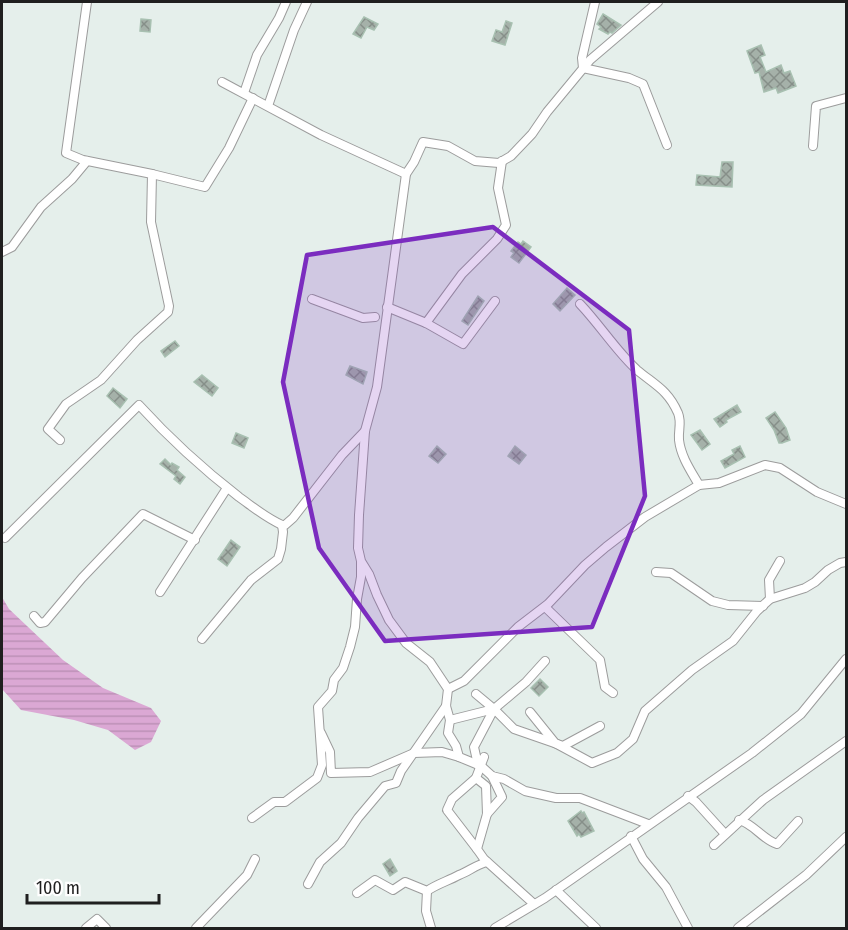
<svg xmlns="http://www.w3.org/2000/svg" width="848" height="930" font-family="'Fira Sans Condensed',sans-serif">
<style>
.water{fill:url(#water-rules)}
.building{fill:url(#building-cross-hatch);stroke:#a8c0b1;stroke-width:1.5}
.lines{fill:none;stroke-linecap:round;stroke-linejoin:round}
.street-casing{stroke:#9c9c9c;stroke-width:10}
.street{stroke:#fff;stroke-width:8}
.marked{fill:#7b2cbf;fill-opacity:0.2;stroke:#7b2cbf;stroke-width:4.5;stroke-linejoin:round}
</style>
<defs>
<pattern id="water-rules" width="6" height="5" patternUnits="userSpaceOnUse" patternTransform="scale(1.5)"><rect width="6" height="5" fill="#dba8d4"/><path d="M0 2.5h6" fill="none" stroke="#bc90b6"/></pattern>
<pattern id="building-cross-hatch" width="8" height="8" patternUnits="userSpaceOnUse" patternTransform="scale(1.5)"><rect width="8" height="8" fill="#a5b1a9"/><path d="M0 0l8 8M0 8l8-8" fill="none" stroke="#868f89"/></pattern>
</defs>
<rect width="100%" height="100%" fill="#e5efeb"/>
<polygon class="water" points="2,597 9,609 63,660 103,688 151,708 161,721 151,742 135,750 108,730 74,720 21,710 2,689"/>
<g class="building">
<polygon points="603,14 621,25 612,33 610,32 608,34 599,29 601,27 597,24"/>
<polygon points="364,17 378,24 374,30 367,27 361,38 353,34"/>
<polygon points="141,19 151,20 150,32 140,31"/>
<polygon points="506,21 512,23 505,45 492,41 496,30 502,32"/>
<polygon points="761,45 765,55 760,57 766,72 781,65 784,73 790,71 796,86 778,93 776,88 764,92 759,72 755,73 747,51"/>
<polygon points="722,162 733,162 732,187 696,185 697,175 720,177"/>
<polygon points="523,241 531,247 519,263 511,257 514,253 511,251 518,242 521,244"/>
<polygon points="567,288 575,295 560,311 553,304"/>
<polygon points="478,296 484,301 468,325 462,321"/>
<polygon points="175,341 179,346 165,357 161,351"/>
<polygon points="350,366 367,372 363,384 346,375"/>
<polygon points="202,375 218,388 212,396 194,382"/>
<polygon points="113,388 127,399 120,408 107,396"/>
<polygon points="737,405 741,412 726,420 727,422 720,427 714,419"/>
<polygon points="775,412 786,428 790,440 782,443 779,443 774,430 766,418"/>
<polygon points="700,430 710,444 702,450 691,435"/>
<polygon points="236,433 248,438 244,448 232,443"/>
<polygon points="437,446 446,454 438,463 429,456"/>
<polygon points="515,446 526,455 519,464 508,456"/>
<polygon points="740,446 745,457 725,468 721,461 734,454 732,450"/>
<polygon points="165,459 171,465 172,463 179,467 177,470 185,477 180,484 174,479 176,476 160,464"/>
<polygon points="231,540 240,547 227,566 218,559"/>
<polygon points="540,679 548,687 539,696 531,688"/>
<polygon points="581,811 582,813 584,812 594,831 581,837 579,834 577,836 568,821"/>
<polygon points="390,859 397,871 390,876 383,864"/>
</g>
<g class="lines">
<defs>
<g id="street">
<polyline points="583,68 629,78 643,84 667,145"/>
<polyline points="583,68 582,58 595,2"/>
<polyline points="222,82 321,135 406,174"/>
<polyline points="244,93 257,55 279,18 286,2"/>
<polyline points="268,106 294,30 307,2"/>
<polyline points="813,146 816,106 846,98"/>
<polyline points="152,174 205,187 229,148 253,98"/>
<polyline points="2,252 12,247 41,207 72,179 87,161"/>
<polyline points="312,299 363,318 375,317"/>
<path d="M 580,304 C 600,325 617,352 637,370 C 655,385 668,390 678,413 C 682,423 678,430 679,440 C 681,457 691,471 699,485"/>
<polyline points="387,307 426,323 463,344 495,301"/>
<polyline points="426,323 462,274 497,239 506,225 498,188 502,161"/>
<polyline points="60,440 48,429 66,404 101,380 137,340 168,312 169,306 151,222 152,174 83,160 66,153 87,2"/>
<path d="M 5,538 L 139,405 C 170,439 203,469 239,497 C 253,507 266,518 282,525 L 285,525 L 293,518 L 342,455 L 365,431"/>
<polyline points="656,572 671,573 712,601 728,605 763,606"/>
<polyline points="160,592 227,488"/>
<polyline points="770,599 769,580 780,561"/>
<polyline points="545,607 600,660 605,687 613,693"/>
<polyline points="34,616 40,623 45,622 82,578 143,514 195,540"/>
<polyline points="202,639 251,580 278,559 281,549 283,532 282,525"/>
<polyline points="448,689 464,681 518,627 548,604 585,565 606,547 645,517 699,485 719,483 765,465 780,468 817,492 846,504"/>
<polyline points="476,694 494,709 514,729 563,746 600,726"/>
<polyline points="530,712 555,743 592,763 617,753 633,739 645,711 692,670 733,641 757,611 770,599 805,588 815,582 828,570 840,563 846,562"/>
<polyline points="450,720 494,709"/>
<polyline points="321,733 330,752 331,773 370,772 414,753 442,752 459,757"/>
<polyline points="484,757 476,778 486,786 487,814 477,849 484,859 534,904"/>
<polyline points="478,765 474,747 494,709 526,682 545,661"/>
<polyline points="476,778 452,799 447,810 477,849"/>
<polyline points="688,796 696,802 725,834"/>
<polyline points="487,814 502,797 492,776"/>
<polyline points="252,818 274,802 285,802 317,778 322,765 318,707 332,691 334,680 343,668 350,647 355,627 357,599 361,577 361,563"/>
<path d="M 739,820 C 754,824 762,839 777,844 L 798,821"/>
<polyline points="648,824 580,798 556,798 525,791 504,779 492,776 481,766 459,757 456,746 448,733 450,720 446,706 448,689 430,662 406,643 389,620 377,595 369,574 361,561 358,548 359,515 365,431 377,387 406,174 414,162 423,142 448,146 475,161 499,163 511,156 532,134 547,112 590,60 658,2"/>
<polyline points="631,836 643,859 666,887 688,928"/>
<polyline points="714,845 763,800 846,741"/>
<polyline points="308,884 320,862 341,843 358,818 385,786 396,783 401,771 446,706"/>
<polyline points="556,890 596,928"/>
<polyline points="427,891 426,911 431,928"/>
<path d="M 357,893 L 375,880 L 393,890 L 405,882 L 427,891 C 437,884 448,881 459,875 C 469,871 476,865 487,862"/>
<polyline points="86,928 97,919 106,928"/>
<polyline points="196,928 247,875 255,859"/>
<polyline points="495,928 545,898 752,753 801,714 846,659"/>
<polyline points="738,928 806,875 846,837"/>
</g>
</defs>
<use href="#street" class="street-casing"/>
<use href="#street" class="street"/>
</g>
<path class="marked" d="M 493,227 L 629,330 L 645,496 L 592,627 L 385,641 L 319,548 L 283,382 L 307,255 Z"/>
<rect width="848" height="930" fill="none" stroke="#1f1f1f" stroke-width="6"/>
<path d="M27 894v9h132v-9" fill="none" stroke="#1f1f1f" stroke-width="3"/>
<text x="36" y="894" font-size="18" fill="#1f1f1f" stroke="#ffffff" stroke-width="4.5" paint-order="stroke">100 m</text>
</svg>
